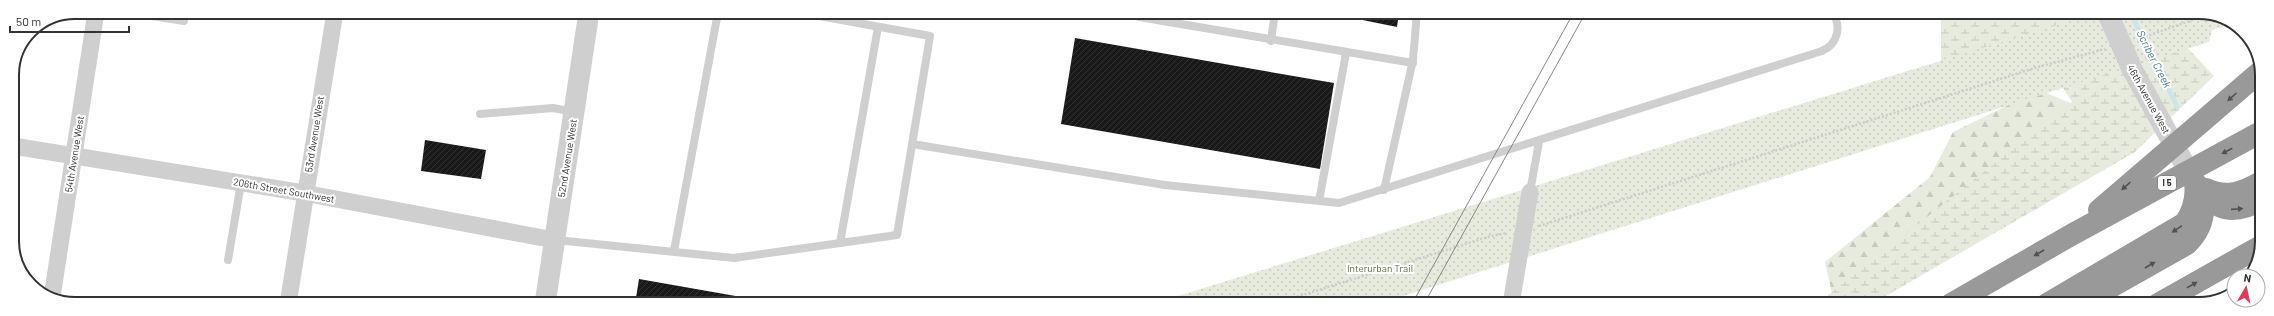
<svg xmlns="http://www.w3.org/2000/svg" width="2274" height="316" font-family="Barlow,sans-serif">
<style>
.forest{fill:url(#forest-firs)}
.wetland{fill:url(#wetland-marsh)}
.park{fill:url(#park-dots)}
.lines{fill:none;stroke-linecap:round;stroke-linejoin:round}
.stream{stroke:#cde4ed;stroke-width:5}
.building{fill:url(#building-hatch)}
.path{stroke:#ccc;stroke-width:2.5;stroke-dasharray:2 2;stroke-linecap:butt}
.service{stroke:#cfcfcf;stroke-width:8}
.minor{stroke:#cfcfcf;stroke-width:17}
.tertiary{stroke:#cfcfcf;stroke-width:21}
.motorway{stroke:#999;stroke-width:22}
.tram{stroke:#878787;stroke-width:1}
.oneway{fill:#515151}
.labels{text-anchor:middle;stroke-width:4;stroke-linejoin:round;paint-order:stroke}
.shield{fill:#fff;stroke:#707070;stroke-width:1}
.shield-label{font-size:9px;font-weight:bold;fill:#323232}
.street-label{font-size:10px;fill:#323232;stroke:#fff}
.park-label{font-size:10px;fill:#5a6e3e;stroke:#fff}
.water-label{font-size:11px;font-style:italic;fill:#3f7c95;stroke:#fff}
.rim{fill:none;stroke:#323232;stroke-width:2}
</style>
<defs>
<pattern id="forest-firs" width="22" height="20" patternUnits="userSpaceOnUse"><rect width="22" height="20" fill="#e6ebde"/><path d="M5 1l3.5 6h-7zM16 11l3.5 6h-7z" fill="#c6cabf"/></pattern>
<pattern id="wetland-marsh" width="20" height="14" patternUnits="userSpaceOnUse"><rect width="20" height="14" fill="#e6ebde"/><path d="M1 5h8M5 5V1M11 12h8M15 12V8" fill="none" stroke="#c6cabf"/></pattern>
<pattern id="park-dots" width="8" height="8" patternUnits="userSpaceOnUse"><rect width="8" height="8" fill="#e6ebde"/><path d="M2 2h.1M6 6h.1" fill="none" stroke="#c6cabf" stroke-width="1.8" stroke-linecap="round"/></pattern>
<pattern id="building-hatch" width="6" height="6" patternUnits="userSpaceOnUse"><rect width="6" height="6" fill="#191919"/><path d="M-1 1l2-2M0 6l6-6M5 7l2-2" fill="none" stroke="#323232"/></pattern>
</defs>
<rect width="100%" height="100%" fill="#fff"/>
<polygon class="forest" points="2039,90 2097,114 1833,298 1825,262 1930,177 1953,132"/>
<polygon class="wetland" points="1941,12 2154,12 2214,76 2135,152 1872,304 1817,304 2072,102 2033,40 1941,65"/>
<polygon class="park" points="2099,12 2207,13 2233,24 2212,30 2209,42 1378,304 1152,304"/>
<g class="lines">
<polyline class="stream" points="2130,12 2177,106"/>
</g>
<g class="building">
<polygon points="1323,12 1399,12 1397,27"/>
<polygon points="1075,38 1334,83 1320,169 1061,124"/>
<polygon points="425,140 486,150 481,179 421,171"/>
<polygon points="639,279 775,303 775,304 635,304"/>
</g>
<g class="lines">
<g class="path">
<polyline points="2138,39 2210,14"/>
<polyline points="1539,226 2038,67 2105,49"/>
<polyline points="1274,304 1491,236 1507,233"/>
</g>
<g class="service">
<polyline points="127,12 184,21"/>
<polyline points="1138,12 1139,17 1413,63"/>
<polyline points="1271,41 1275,12"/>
<polyline points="480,114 553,108 574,112"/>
<path d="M 912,144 L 1165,185 L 1339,203 L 1822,51 C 1838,44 1842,26 1832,12"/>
<polyline points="1384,190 1413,60 1417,12"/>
<polyline points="1530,192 1539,142"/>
<polyline points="1319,201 1346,53"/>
<polyline points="556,240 734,258 897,235 930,36 797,12"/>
<polyline points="840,243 878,27"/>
<polyline points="674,251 718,12"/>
<polyline points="228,260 241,183"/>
</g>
<g class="minor">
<polyline points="13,146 304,193 554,240"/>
<polyline points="52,297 96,12"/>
<polyline points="288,304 335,12"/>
<polyline points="1511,304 1530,192"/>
</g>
<g class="tertiary">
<polyline points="2107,12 2132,69 2195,183"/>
<polyline points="545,304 589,12"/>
</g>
<g class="motorway">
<path d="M 2197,185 C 2214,212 2235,215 2261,200"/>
<path d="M 2206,189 C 2227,199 2243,192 2261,182"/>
<polyline points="2099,210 2261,71"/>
<polyline points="1951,304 2073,234 2261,132"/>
<path d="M 2047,304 L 2185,223 C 2194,210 2197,198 2195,183"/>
<path d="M 2081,304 L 2187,244 C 2198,233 2204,221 2203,206"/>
<polyline points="2158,304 2261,246"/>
</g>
<g class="tram">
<polyline points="1412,304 1574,12"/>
<polyline points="1424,304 1586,12"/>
</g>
</g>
<defs><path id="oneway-solid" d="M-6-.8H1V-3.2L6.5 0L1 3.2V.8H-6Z"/></defs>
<g class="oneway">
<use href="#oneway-solid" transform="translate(2232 97) rotate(138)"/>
<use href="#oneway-solid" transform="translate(2227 151) rotate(152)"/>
<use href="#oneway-solid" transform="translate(2126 186) rotate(138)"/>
<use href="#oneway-solid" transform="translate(2237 209) rotate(-4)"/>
<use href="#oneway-solid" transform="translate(2177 229) rotate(146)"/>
<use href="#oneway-solid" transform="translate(2039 253) rotate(150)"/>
<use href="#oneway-solid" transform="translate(2150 265) rotate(-30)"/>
<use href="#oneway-solid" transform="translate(2192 285) rotate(-29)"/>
</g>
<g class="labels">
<rect class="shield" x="2158" y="176" width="18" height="14" rx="3"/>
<g class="shield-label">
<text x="2167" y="186">I 5</text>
</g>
<g class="street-label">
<text transform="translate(2149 99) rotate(61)" y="4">46th Avenue West</text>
<text transform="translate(314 134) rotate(-81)" y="4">53rd Avenue West</text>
<text transform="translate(74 154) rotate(-81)" y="4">54th Avenue West</text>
<text transform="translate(567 158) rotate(-81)" y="4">52nd Avenue West</text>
<text transform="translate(284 190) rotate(10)" y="4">206th Street Southwest</text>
</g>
<g class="park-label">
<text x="1380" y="272">Interurban Trail</text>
</g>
<g class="water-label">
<text transform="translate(2154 59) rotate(63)" y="4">Scriber Creek</text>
</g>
</g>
<path d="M0 0H2274V316H0ZM75 19H2199A56 56 0 0 1 2255 75V241A56 56 0 0 1 2199 297H75A56 56 0 0 1 19 241V75A56 56 0 0 1 75 19Z" fill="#fff" fill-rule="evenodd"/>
<path class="rim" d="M75 19H2199A56 56 0 0 1 2255 75V241A56 56 0 0 1 2199 297H75A56 56 0 0 1 19 241V75A56 56 0 0 1 75 19Z"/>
<g transform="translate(2246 288) rotate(9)"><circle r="19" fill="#ffffff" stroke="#adadad"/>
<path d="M0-3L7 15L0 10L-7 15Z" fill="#e53856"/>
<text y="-6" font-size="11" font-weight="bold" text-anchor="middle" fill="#323232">N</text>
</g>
<path d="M10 26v6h119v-6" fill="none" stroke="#323232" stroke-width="2"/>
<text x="16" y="26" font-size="12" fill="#323232" stroke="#ffffff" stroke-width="3" paint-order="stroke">50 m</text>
</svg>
